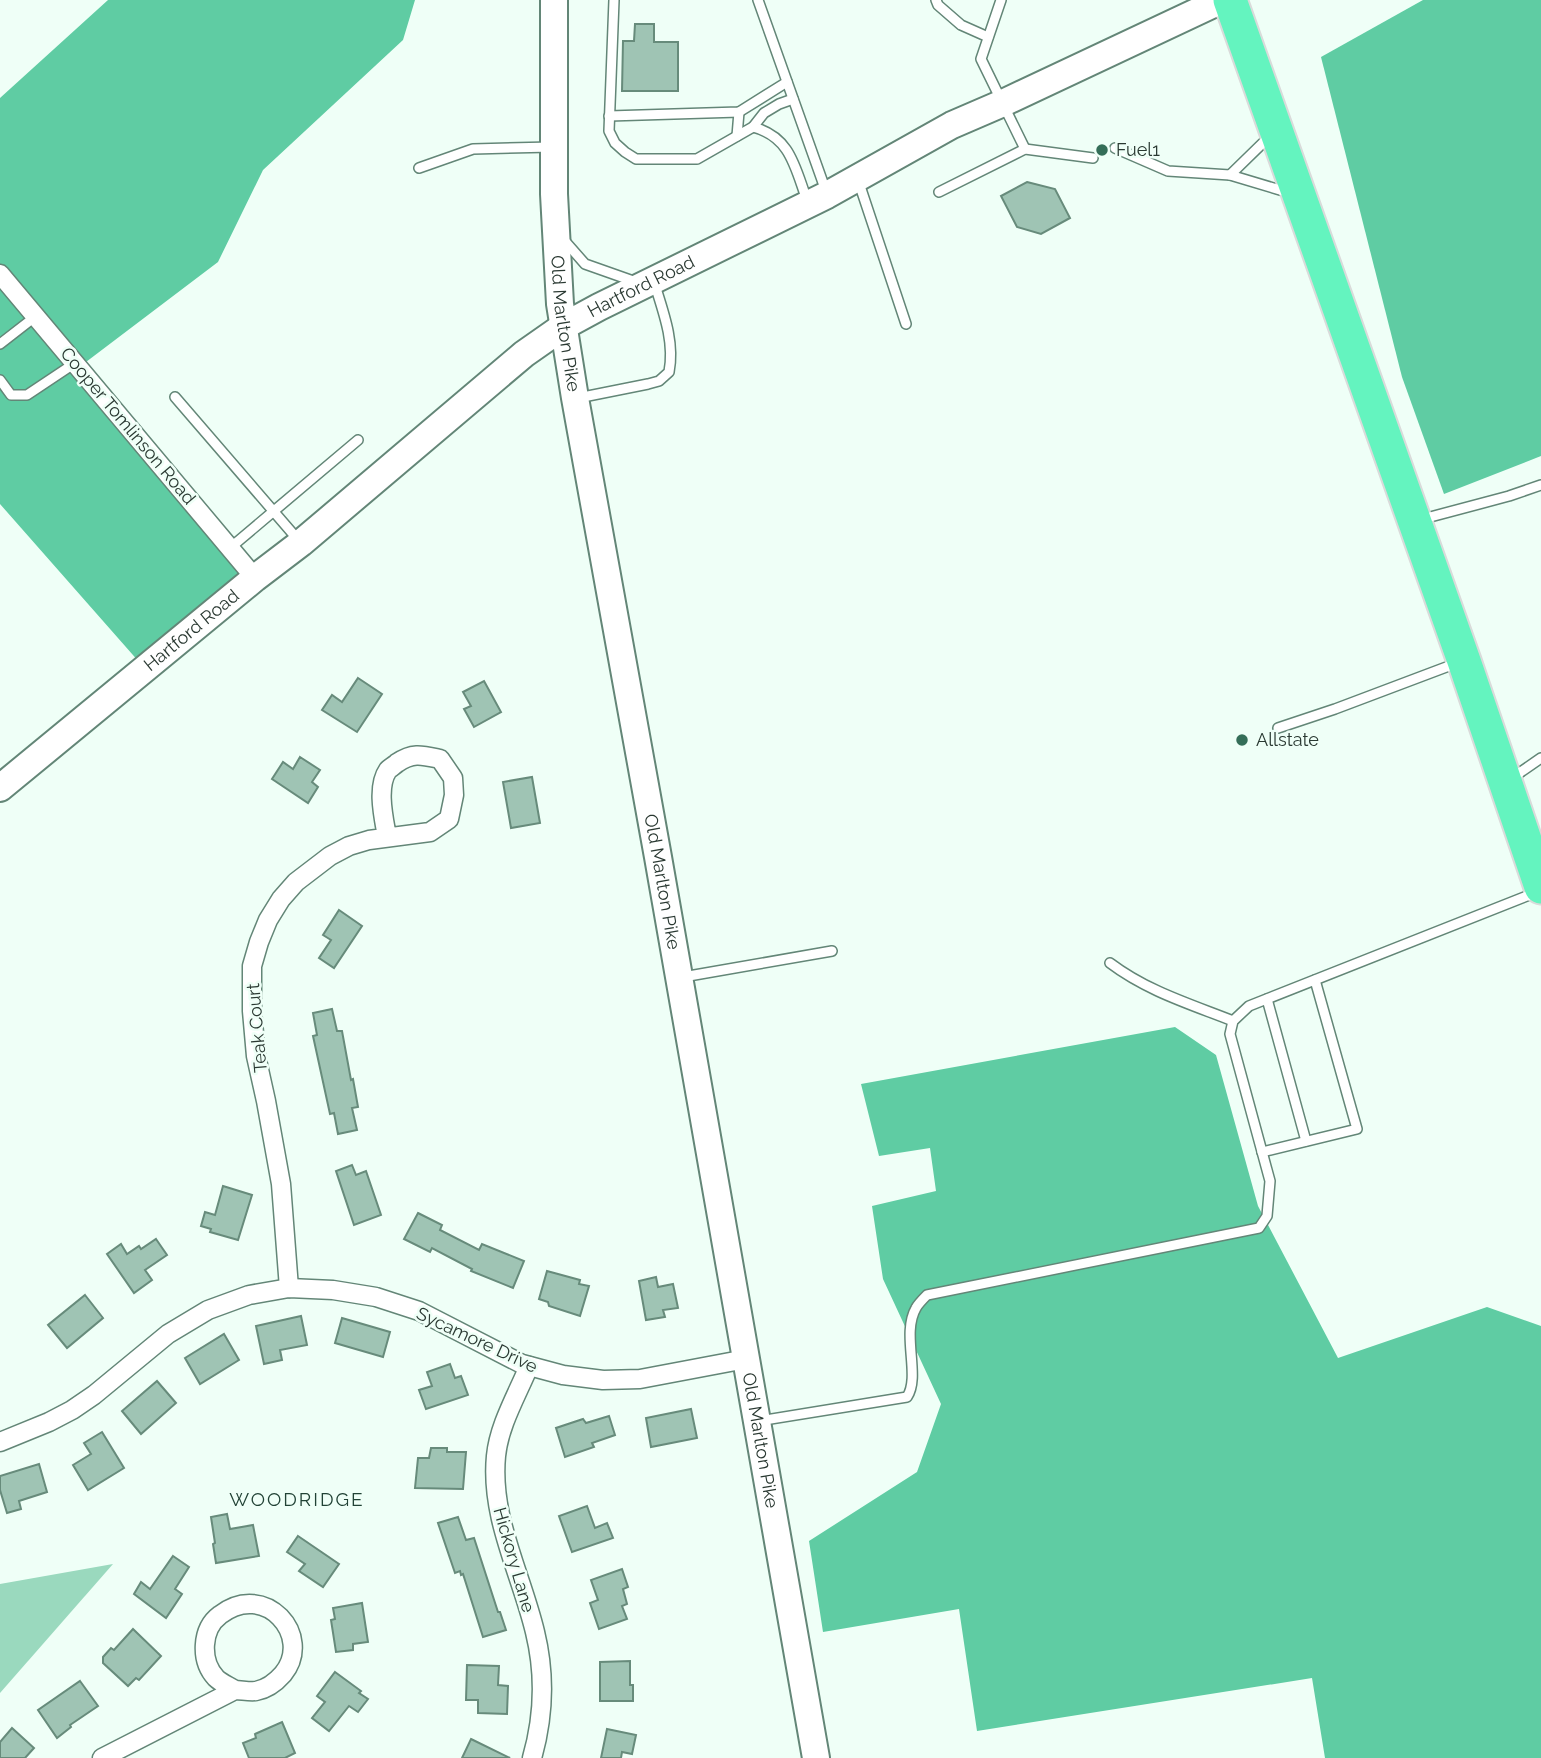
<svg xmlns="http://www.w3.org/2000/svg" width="1541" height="1758" font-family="Raleway,sans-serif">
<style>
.green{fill:#9ad9be}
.forest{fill:#5fcca3}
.building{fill:#9fc4b4;stroke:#678b7b;stroke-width:2}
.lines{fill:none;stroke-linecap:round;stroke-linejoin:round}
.lane-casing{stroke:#638677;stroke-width:12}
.street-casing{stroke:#638677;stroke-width:21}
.secondary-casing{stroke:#638677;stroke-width:30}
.highway-casing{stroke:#d9dbda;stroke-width:37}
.lane{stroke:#fff;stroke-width:9}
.street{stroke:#fff;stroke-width:18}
.secondary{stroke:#fff;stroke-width:26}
.highway{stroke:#64f4bf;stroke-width:33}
.poi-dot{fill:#346e58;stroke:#effff7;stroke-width:2.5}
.labels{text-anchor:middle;stroke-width:5;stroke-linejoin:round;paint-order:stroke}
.poi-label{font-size:18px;fill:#2a3932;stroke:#effff7;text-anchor:start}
.street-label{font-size:18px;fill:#2a3932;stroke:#effff7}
.neighbourhood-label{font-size:19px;letter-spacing:2px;fill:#214235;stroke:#effff7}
</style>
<rect width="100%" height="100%" fill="#effff7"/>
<polygon class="green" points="113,1564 0,1693 0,1584"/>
<g class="forest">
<polygon points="108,0 415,0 403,40 263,170 218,262 82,365 244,579 140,663 0,504 0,98"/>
<polygon points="1423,0 1541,0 1541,456 1444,494 1402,377 1321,57"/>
<polygon points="1175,1027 1216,1055 1258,1206 1338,1358 1487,1307 1541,1326 1541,1758 1325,1758 1312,1678 977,1731 959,1609 823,1632 809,1541 917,1472 941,1404 883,1279 872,1206 936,1191 930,1148 879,1156 861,1084"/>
</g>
<g class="building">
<polygon points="635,24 654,24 654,42 678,42 678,91 622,91 623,41 634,41"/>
<polygon points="1027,182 1055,189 1070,218 1041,234 1017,227 1001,196"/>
<polygon points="358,678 382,694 357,732 322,710 332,695 342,702"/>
<polygon points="484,681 501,712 474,727 464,709 471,706 463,692"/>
<polygon points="300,757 320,770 312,782 318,787 308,803 272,779 283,762 293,769"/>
<polygon points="532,777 540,823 511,828 503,782"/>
<polygon points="339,910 362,926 334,968 319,958 331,940 323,935"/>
<polygon points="332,1009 337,1031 342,1031 351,1080 353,1079 358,1107 352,1108 357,1130 338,1134 334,1113 330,1114 313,1036 317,1035 313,1013"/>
<polygon points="352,1165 356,1175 366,1171 381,1215 354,1225 336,1171"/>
<polygon points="223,1186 252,1195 238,1240 210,1232 211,1229 201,1226 205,1212 215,1215"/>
<polygon points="418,1213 442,1225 440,1230 479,1250 482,1244 524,1261 513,1288 471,1271 472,1269 432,1248 430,1252 404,1239"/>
<polygon points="156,1239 167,1255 145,1270 152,1280 134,1293 107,1254 121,1244 127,1254 139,1246 141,1249"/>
<polygon points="547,1271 580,1280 579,1284 589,1286 580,1316 549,1306 548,1302 539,1299"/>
<polygon points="656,1277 658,1287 673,1284 678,1308 663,1310 665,1317 646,1320 639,1281"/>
<polygon points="85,1295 103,1318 67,1348 48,1325"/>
<polygon points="301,1316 307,1345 280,1350 282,1360 264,1364 256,1326"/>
<polygon points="342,1318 390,1332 383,1357 335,1343"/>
<polygon points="224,1334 239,1360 200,1384 185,1358"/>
<polygon points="450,1364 455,1378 461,1376 468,1395 426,1409 419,1390 432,1386 427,1372"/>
<polygon points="157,1381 176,1403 141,1434 122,1411"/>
<polygon points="691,1409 697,1438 651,1447 646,1418"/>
<polygon points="609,1416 615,1435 592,1443 594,1447 565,1457 556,1428 583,1419 586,1423"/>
<polygon points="102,1432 124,1468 88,1490 73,1465 91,1454 84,1443"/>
<polygon points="431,1448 447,1448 447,1452 466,1452 463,1489 415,1488 418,1458 429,1458"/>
<polygon points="39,1464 47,1492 19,1501 21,1509 7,1513 0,1490 0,1476"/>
<polygon points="587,1506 595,1528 607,1523 613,1538 572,1552 559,1516"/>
<polygon points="227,1514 230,1529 253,1525 259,1556 216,1563 213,1544 215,1543 211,1517"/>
<polygon points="458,1517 466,1540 474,1538 498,1612 500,1612 506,1630 483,1637 463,1574 461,1575 460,1571 455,1573 438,1523"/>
<polygon points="298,1536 339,1564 323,1587 299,1571 305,1564 287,1552"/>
<polygon points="173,1556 189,1567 175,1589 182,1594 166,1618 134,1594 141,1582 150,1589"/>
<polygon points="622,1569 628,1587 623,1589 627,1604 622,1606 627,1619 599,1629 590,1603 598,1600 591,1580"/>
<polygon points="362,1603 368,1642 353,1644 353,1650 336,1652 331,1620 335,1619 333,1608"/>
<polygon points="133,1629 161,1656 139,1680 136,1678 128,1686 103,1663 103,1657 111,1648 114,1650"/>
<polygon points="630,1661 630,1685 633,1685 633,1701 600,1701 600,1662"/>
<polygon points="467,1665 499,1666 498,1685 508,1686 507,1714 478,1713 478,1700 466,1700"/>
<polygon points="335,1672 361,1691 359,1693 368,1699 358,1712 349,1706 329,1731 312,1718 325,1702 317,1696"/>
<polygon points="80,1681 98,1706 70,1725 71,1727 57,1738 38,1710"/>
<polygon points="282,1722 295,1753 285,1758 249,1758 243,1743 256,1738 255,1734"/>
<polygon points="12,1728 34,1748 25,1758 0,1758 0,1742"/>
<polygon points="607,1729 636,1735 632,1754 622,1752 621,1758 601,1758"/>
<polygon points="471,1739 510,1758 462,1758"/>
</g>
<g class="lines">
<defs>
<g id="lane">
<polyline points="614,0 609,131 615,143 625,152 636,159 697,159 753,127 764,113 779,104 793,99"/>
<polyline points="758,0 827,194"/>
<polyline points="936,0 938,5 961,25 988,37"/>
<polyline points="1001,0 981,59 1025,149"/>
<polyline points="609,116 739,112 787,82"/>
<path d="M 753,127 C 791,137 795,168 807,200"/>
<polyline points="737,136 739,112"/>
<polyline points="1115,148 1168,171 1230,175 1290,193"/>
<polyline points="419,168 473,149 552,147"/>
<polyline points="1230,175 1271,135"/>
<polyline points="858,180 906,324"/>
<polyline points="939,192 1025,149 1093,158"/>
<polyline points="563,239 585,264 636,282"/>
<polyline points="0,344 36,316"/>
<polyline points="0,380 11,395 27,395 75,363"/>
<polyline points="175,397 300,542"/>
<path d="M 578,398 L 648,384 L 659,381 L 669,372 C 675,342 663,311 654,282"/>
<polyline points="1419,520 1509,496 1541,485"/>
<polyline points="230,548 358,440"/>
<polyline points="1278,728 1335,709 1457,663"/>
<polyline points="1512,778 1541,758"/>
<path d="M 1110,963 C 1147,991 1190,1004 1233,1021"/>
<polyline points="683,977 832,951"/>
<polyline points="1267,999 1306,1141"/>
<polyline points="1262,1152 1357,1129 1315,980"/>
<path d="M 759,1421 L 907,1397 C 921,1376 901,1334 916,1308 C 918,1304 923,1299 927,1295 L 1259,1228 L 1267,1216 L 1270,1181 L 1230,1034 L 1233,1021 L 1249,1006 L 1537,892"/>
</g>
<g id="street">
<polyline points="0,274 255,578"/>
<path d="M 289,1288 L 281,1184 L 266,1101 L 256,1056 L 252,1011 L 252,966 L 259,942 L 268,920 L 281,899 L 296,882 L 330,856 L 349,846 L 369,840 L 430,832 L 449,819 L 454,795 L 453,778 L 440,759 C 422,755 413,752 397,763 C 396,764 389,769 388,770 C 376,787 384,819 387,837"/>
<path d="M 529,1366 C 517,1395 499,1425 496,1456 C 490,1518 521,1573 535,1632 C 545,1673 544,1716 532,1758"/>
<polyline points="0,1442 49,1422 72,1410 94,1395 168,1334 208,1310 249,1295 289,1288 333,1290 376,1297 419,1311 522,1364 563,1375 603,1380 640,1379 746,1359"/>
<path d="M 102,1758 L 235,1690 C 241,1690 250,1692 256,1691 C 267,1689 276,1682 283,1674 C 314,1636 265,1580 220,1615 C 201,1629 200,1661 216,1678 C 221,1683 229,1686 235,1690"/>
</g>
<g id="secondary">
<path id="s1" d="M 554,0 L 554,194 L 560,304 L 575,398 L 658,857 L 816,1758"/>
<path id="s2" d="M 0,788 L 255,578 L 301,543 L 524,354 L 564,326 L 599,307 L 827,195 L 952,125 L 1003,103 L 1222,0"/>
</g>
<polyline id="highway" points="1230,0 1464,661 1541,887"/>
</defs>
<use href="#lane" class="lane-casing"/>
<use href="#street" class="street-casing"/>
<use href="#secondary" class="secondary-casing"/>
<use href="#highway" class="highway-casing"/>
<use href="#lane" class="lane"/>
<use href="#street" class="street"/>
<use href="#secondary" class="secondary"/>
<use href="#highway" class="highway"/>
</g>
<g class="poi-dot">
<circle cx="1102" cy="150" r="7"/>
<circle cx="1242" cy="740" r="7"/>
</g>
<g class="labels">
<g class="poi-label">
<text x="1116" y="156">Fuel1</text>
<text x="1256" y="746">Allstate</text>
</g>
<g class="street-label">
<text dy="6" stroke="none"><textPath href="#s2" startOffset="816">Hartford Road</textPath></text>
<text dy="6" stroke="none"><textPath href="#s1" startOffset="324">Old Marlton Pike</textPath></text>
<text transform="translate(128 426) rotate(50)" y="6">Cooper Tomlinson Road</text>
<text dy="6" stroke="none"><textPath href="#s2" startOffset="248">Hartford Road</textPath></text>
<text dy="6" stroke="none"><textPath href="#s1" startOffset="891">Old Marlton Pike</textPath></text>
<text transform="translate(257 1028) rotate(-95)" y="6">Teak Court</text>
<text transform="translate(477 1340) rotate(25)" y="6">Sycamore Drive</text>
<text dy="6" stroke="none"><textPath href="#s1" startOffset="1458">Old Marlton Pike</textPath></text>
<text transform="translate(514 1560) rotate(74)" y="6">Hickory Lane</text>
</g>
<g class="neighbourhood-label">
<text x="297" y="1506">WOODRIDGE</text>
</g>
</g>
</svg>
